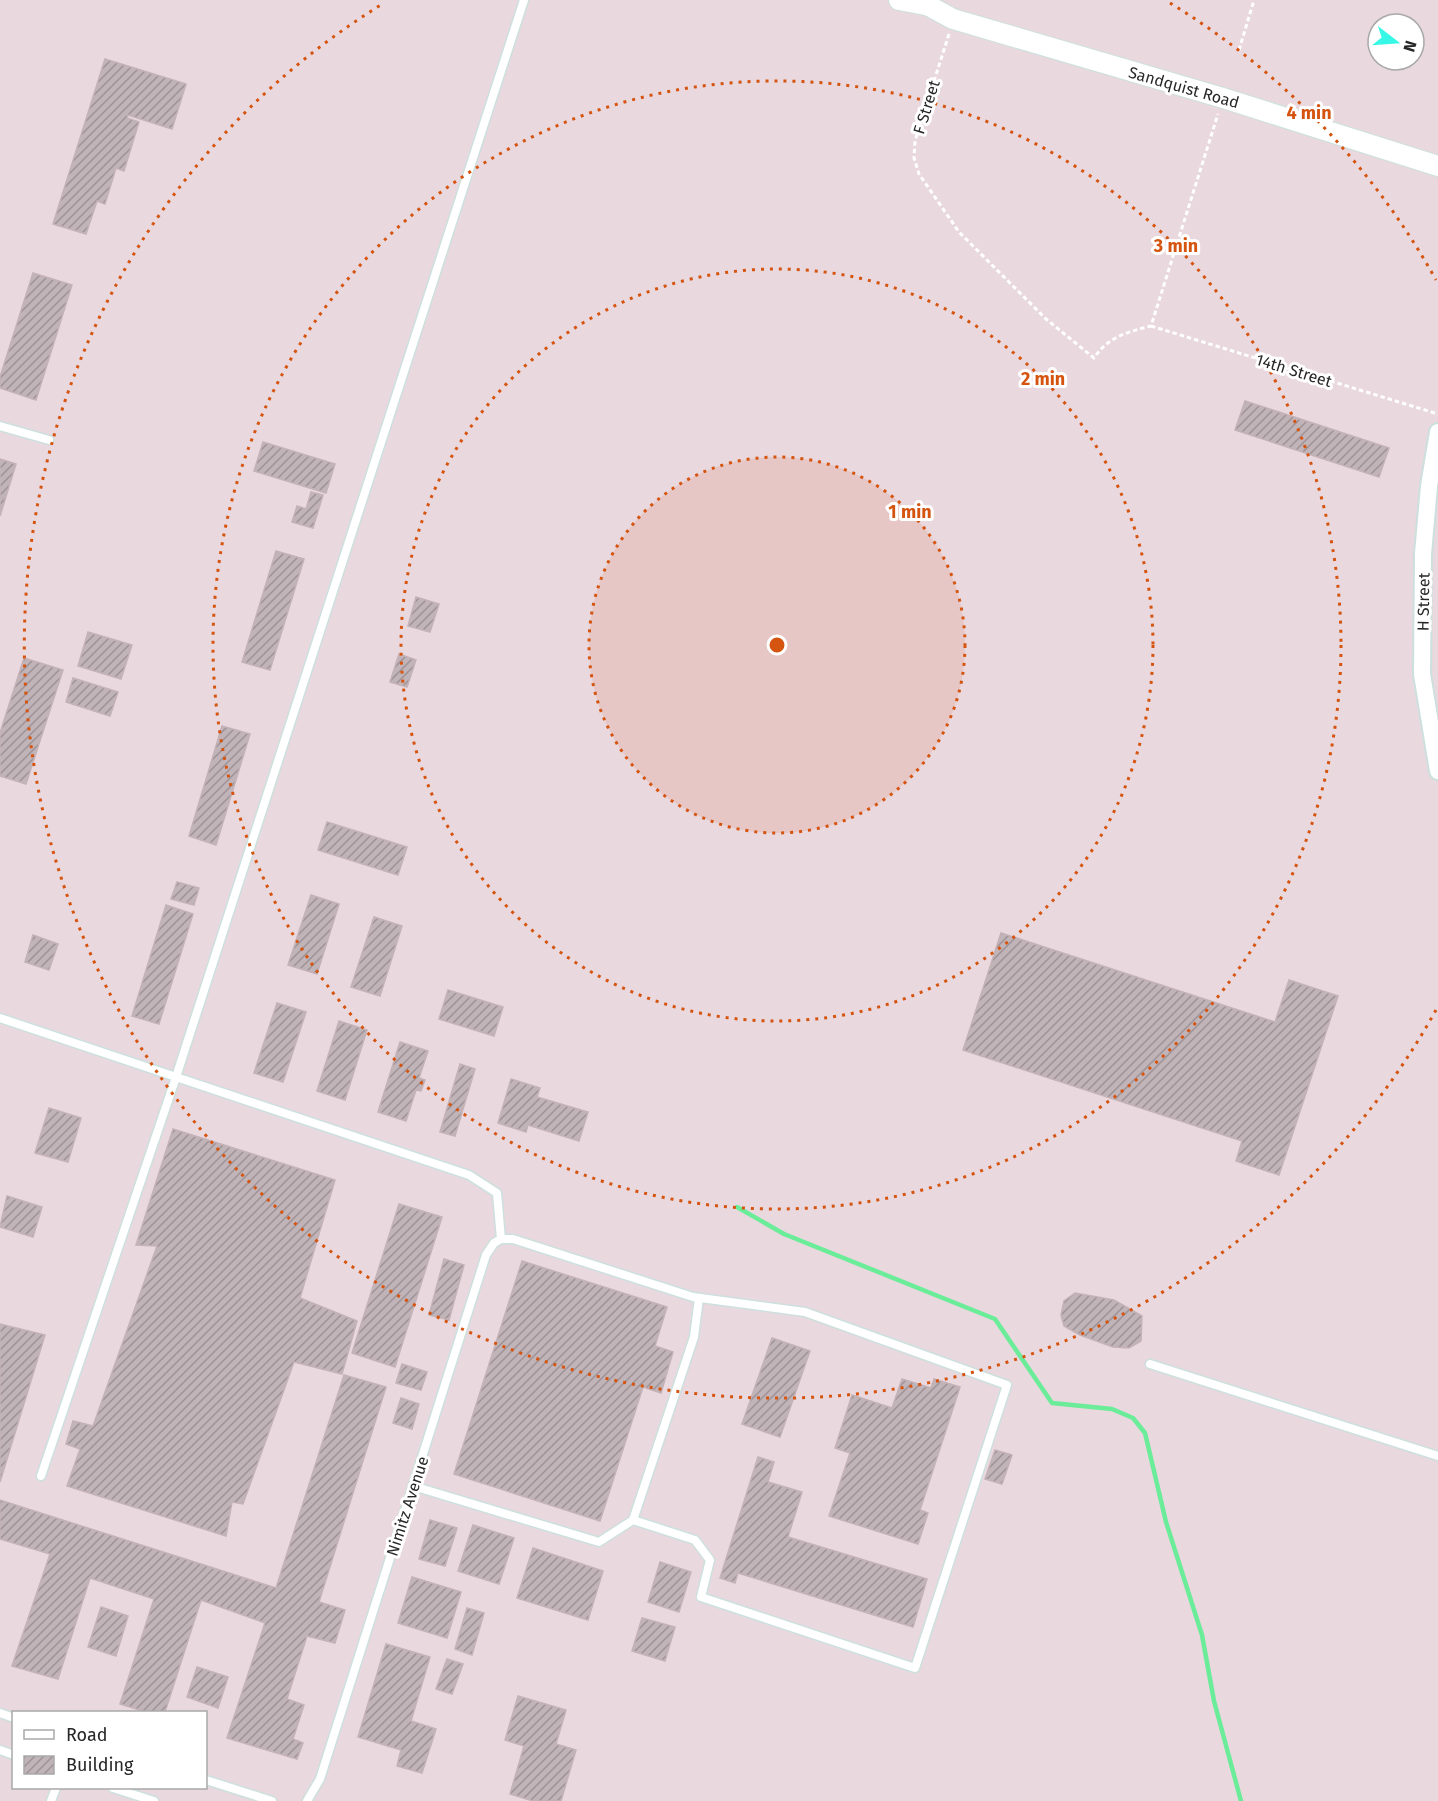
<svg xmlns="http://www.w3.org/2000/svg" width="1438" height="1801" font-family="'Fira Sans',sans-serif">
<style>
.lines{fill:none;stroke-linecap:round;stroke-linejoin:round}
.stream{stroke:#6aec99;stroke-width:4.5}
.building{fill:url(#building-hatch);stroke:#c4b2b7;stroke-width:1.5}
.service-casing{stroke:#cde0de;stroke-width:11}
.minor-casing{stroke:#cde0de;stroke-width:20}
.tertiary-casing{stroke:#cde0de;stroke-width:22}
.path{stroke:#fff;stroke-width:3;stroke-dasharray:4.5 3;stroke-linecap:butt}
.service{stroke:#fff;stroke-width:8}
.minor{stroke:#fff;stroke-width:16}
.tertiary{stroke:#fff;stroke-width:20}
.ring{fill:none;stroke:#d5540f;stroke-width:3;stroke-dasharray:3 6}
.labels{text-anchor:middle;stroke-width:6;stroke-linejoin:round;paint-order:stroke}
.street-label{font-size:16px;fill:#272727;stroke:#fff}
.centre{fill:#d5540f;stroke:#fff;stroke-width:3}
.ring-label{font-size:18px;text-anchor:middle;font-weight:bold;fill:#d5540f;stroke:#fff;stroke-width:6;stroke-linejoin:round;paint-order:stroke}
</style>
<defs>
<pattern id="building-hatch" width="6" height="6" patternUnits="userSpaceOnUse" patternTransform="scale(1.5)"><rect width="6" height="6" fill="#c1b4b8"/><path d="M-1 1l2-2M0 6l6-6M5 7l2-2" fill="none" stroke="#9d9296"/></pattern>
</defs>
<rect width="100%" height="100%" fill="#e9d8de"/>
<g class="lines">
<polyline class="stream" points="737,1207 784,1234 995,1319 1052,1403 1112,1409 1133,1418 1145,1433 1166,1522 1202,1635 1214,1701 1241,1801"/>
</g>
<g class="building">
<polygon points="105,59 186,84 172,129 128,115 127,118 139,122 124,171 116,168 105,204 97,201 86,234 53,224"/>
<polygon points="33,273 72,285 36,400 0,388 0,377"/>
<polygon points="1245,401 1389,448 1379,477 1235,430"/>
<polygon points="263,442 335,464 326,493 254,471"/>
<polygon points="0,459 16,464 0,516"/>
<polygon points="311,492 323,495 313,528 292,522 297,506 306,509"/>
<polygon points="276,551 304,559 270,670 242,662"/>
<polygon points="416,597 439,604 430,632 408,626"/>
<polygon points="88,632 132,645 121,679 78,666"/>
<polygon points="399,654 416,660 407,687 390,682"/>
<polygon points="24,658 63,670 26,784 0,776 0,733"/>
<polygon points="73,678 118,692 110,716 66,702"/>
<polygon points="222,726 250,734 216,845 189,836"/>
<polygon points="327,822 407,847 398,875 318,850"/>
<polygon points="177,882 199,888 194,905 171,899"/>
<polygon points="311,895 339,904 317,974 288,965"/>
<polygon points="166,905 193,914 159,1024 132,1016"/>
<polygon points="374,917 402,926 380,996 351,987"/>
<polygon points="1001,933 1275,1022 1289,980 1338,996 1279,1175 1236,1161 1242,1141 963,1050"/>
<polygon points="33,935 58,944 49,970 25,962"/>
<polygon points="448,990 503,1007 494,1036 439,1019"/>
<polygon points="277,1003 306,1012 283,1082 254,1073"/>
<polygon points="339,1021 367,1030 345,1100 317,1091"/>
<polygon points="400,1042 428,1051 419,1078 425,1080 421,1091 416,1090 406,1121 378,1112"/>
<polygon points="460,1064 475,1069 455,1136 440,1132"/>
<polygon points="511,1079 540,1088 537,1097 588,1112 579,1141 528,1125 526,1132 498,1123"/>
<polygon points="49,1108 81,1118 68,1162 35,1153"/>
<polygon points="173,1129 335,1180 300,1298 357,1321 342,1374 294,1362 243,1504 232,1502 226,1536 67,1486 80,1449 66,1444 73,1421 93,1426 157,1246 136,1245"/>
<polygon points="7,1196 42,1207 33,1237 0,1227"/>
<polygon points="399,1204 442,1217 395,1367 352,1353"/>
<polygon points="444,1259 464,1265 449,1320 429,1315"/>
<polygon points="522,1261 667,1307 655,1346 673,1352 661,1393 643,1387 600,1521 454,1474"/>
<polygon points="1075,1293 1114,1300 1142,1316 1141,1341 1129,1348 1113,1347 1080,1335 1064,1326 1061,1315 1064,1301"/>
<polygon points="0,1324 45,1335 0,1482"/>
<polygon points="772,1338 810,1351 780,1437 742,1424"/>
<polygon points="402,1364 427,1372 421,1390 396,1383"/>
<polygon points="344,1375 386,1387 319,1602 345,1610 335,1643 307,1636 287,1699 304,1705 293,1739 303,1743 297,1759 227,1738 265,1623 201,1600 165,1712 146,1712 120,1704 154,1599 90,1578 58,1679 12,1666 50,1554 0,1539 0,1500 276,1588"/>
<polygon points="902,1379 931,1388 934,1379 960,1387 920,1510 928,1513 918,1544 829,1516 850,1453 835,1448 852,1395 892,1408"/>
<polygon points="401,1398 419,1404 412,1429 393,1423"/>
<polygon points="995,1450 1012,1455 1002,1484 985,1479"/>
<polygon points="758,1457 774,1462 768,1482 802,1492 788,1537 927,1579 913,1627 738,1573 735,1583 720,1578"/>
<polygon points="430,1520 457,1528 445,1566 419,1559"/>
<polygon points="473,1525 514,1538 499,1584 458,1571"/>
<polygon points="533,1548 603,1571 588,1620 517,1598"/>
<polygon points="660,1562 691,1572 679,1612 648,1602"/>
<polygon points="412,1577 461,1592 447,1638 398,1623"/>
<polygon points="101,1607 128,1616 116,1656 88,1647"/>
<polygon points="467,1608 484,1613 472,1655 455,1649"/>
<polygon points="642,1618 675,1627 665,1661 632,1651"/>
<polygon points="386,1644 430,1657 411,1721 436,1729 422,1773 397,1766 401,1750 358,1737"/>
<polygon points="447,1659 463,1664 452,1694 436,1689"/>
<polygon points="197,1667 228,1677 218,1708 187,1697"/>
<polygon points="518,1696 566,1710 556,1744 576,1750 561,1801 533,1801 510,1794 524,1746 505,1740"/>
</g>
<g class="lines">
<defs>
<g id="service">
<polyline points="0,426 49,440"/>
<polyline points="0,1018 176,1077 524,0"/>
<polyline points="501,1239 513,1239 693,1297 805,1312 1007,1385 915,1668 701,1597 710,1560 695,1540 633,1520"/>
<polyline points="1150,1364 1438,1456"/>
<polyline points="41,1476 176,1077 469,1175 497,1193 501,1239"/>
<polyline points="413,1486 599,1542 633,1520 694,1337 699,1298"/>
<polyline points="0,1713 14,1718"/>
<polyline points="0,1750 14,1755"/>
<polyline points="206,1780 272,1801"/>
<polyline points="113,1788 154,1801"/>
<polyline points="51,1801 56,1788"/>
<polyline points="307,1801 320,1779 486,1255 494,1243 501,1239"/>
</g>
<polyline id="minor" points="1438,432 1429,486 1423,554 1422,674 1438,771"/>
<g id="tertiary">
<polyline points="899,0 931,6"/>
<polyline points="918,0 953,19 1223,98 1438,166"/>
</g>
</defs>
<use href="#service" class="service-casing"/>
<use href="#minor" class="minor-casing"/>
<use href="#tertiary" class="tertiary-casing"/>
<g class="path">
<path d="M 949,34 L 915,141 L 914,158 L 919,174 L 959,232 L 1046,319 L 1094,358 C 1108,337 1127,332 1151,326 L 1218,114"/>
<polyline points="1239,50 1254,0"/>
<polyline points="1151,326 1438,414"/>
</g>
<use href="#service" class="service"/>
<use href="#minor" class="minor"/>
<use href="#tertiary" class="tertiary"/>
</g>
<circle cx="777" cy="645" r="188" fill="#d5540f" fill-opacity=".12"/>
<g class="ring">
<circle cx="777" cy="645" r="188"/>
<circle cx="777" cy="645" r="376"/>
<circle cx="777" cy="645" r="564"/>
<path d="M1436 1010A753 753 0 1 1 384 3M1170 3A753 753 0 0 1 1436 280"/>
</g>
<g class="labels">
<g class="street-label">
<text transform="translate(1184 87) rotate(16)" y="6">Sandquist Road</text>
<text transform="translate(926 107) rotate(-73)" y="6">F Street</text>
<text transform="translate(1294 370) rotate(17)" y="6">14th Street</text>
<text transform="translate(1423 602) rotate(-89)" y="6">H Street</text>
<text transform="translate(407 1506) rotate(-72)" y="6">Nimitz Avenue</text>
</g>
</g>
<circle cx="777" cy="645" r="9" class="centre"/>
<g class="ring-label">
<text x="1309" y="119">4 min</text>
<text x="1176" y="252">3 min</text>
<text x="1043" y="385">2 min</text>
<text x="910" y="518">1 min</text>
</g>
<rect x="12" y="1711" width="195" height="78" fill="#ffffff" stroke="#a9a9a9" stroke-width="1.5"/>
<rect x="24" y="1730" width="30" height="9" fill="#ffffff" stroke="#a9a9a9" stroke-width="1.5"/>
<text x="66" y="1741" font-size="18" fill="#272727">Road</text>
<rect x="24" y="1756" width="30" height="18" fill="url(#building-hatch)" stroke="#a9a9a9" stroke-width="1.5"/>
<text x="66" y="1771" font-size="18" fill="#272727">Building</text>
<g transform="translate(1396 42) rotate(107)"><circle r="28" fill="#ffffff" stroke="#a9a9a9" stroke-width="1.5"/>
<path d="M0-4.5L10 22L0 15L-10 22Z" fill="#37f7e6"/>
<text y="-9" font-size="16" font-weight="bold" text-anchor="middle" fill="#272727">N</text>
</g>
</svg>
